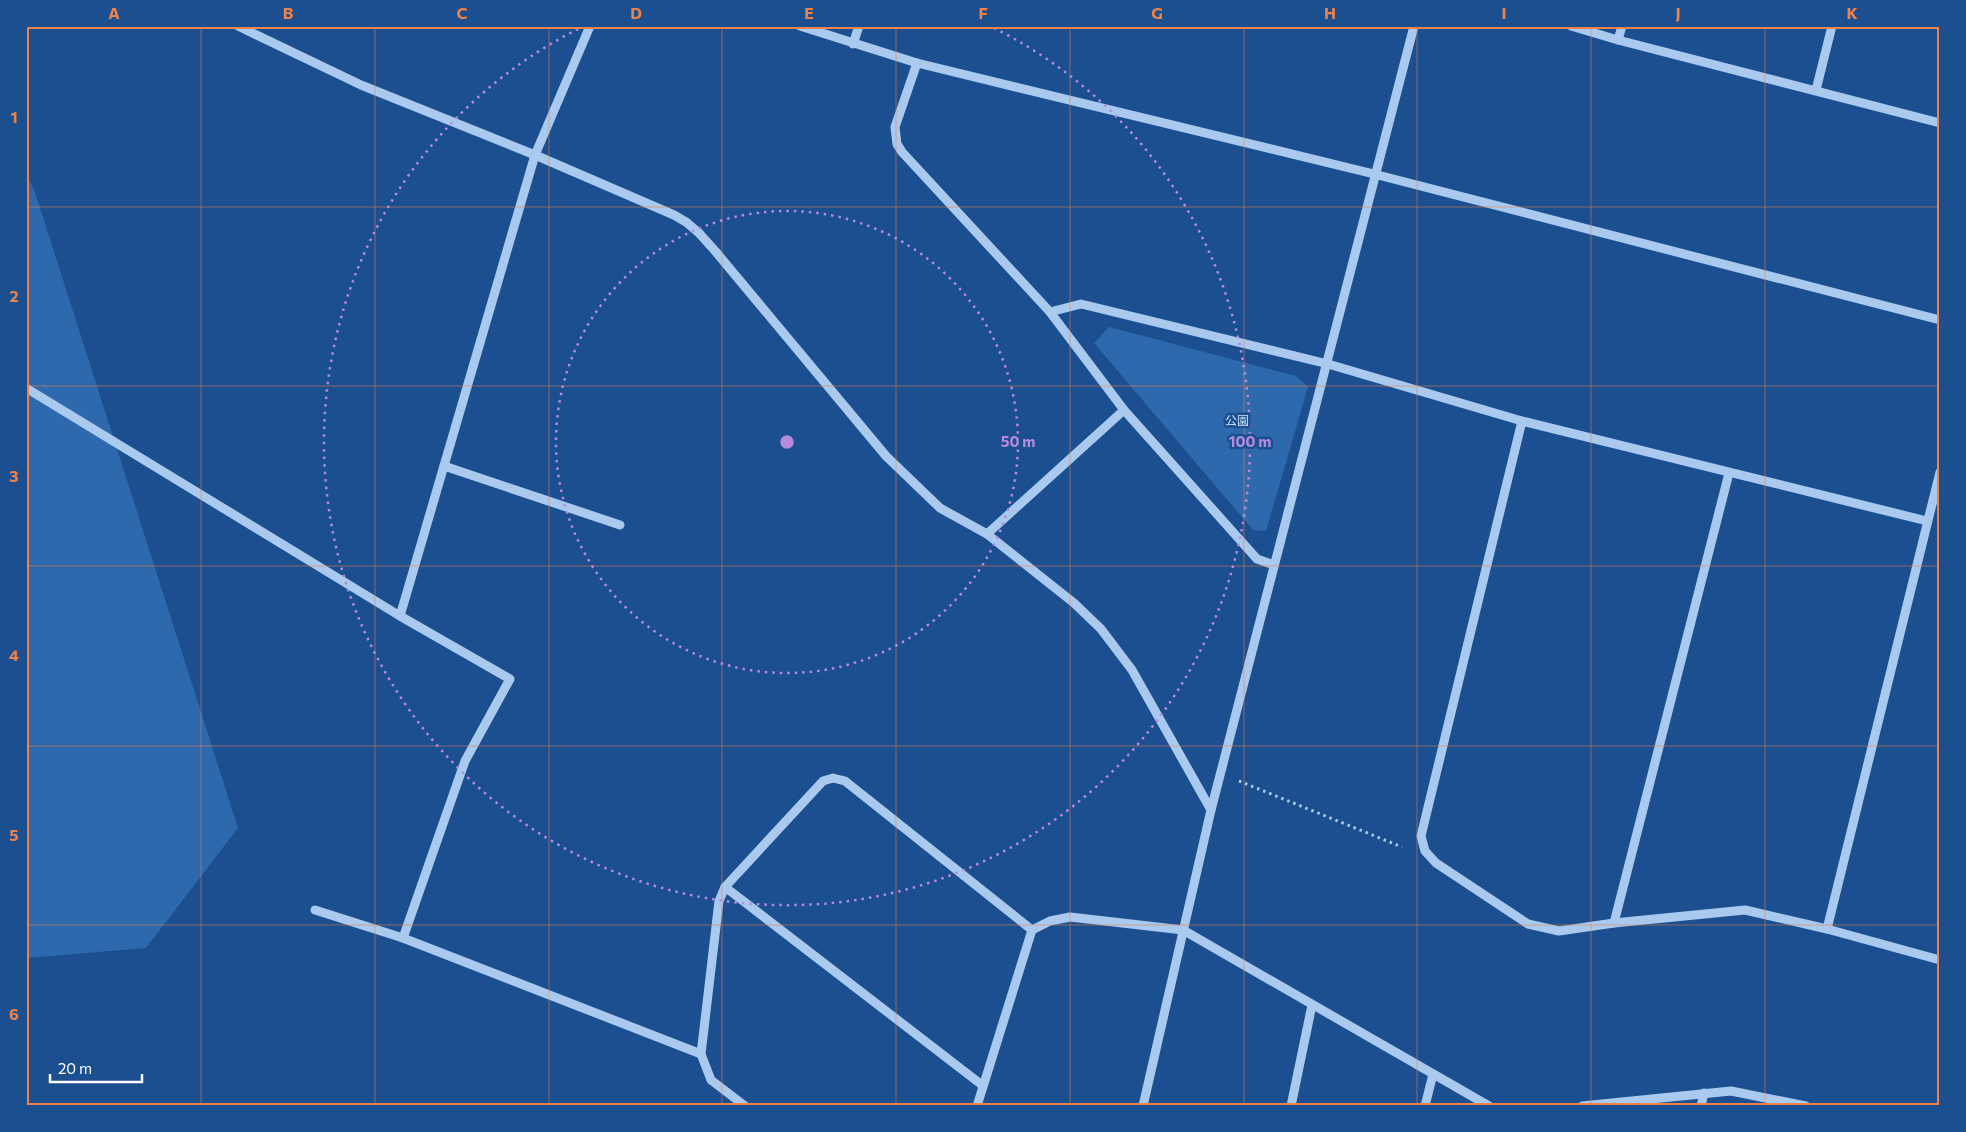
<svg xmlns="http://www.w3.org/2000/svg" width="1966" height="1132" font-family="Commissioner,'Noto Sans JP',sans-serif">
<style>
.green{fill:#2e69ad}
.lines{fill:none;stroke-linecap:round;stroke-linejoin:round}
.path{stroke:#a9c9ee;stroke-width:3;stroke-dasharray:2.5 4;stroke-linecap:butt}
.minor{stroke:#a9c9ee;stroke-width:9}
.grid{fill:none;stroke:#ee8249;stroke-width:1;stroke-opacity:0.55}
.ring{fill:none;stroke:#b68bdc;stroke-width:2.5;stroke-dasharray:2.5 5}
.labels{text-anchor:middle;stroke-width:5;stroke-linejoin:round;paint-order:stroke}
.park-label{font-size:12px;fill:#cfe3fa;stroke:#1b4f8f}
.centre{fill:#b68bdc;stroke:#1b4f8f;stroke-width:2.5}
.ring-label{font-size:15px;text-anchor:middle;font-weight:bold;fill:#b68bdc;stroke:#1b4f8f;stroke-width:5;stroke-linejoin:round;paint-order:stroke}
.neatline{fill:none;stroke:#ee8249;stroke-width:2}
.grid-label{font-size:16px;text-anchor:middle;font-weight:bold;fill:#ee8249}
</style>
<rect width="100%" height="100%" fill="#1b4f8f"/>
<g class="green">
<polygon points="26,175 34,189 238,828 146,948 26,958"/>
<polygon points="1109,327 1296,376 1308,387 1266,531 1253,530 1094,343"/>
</g>
<g class="lines">
<polyline class="path" points="1239,781 1402,847"/>
<g class="minor">
<polyline points="238,26 361,85 535,155 674,215 686,222 699,233 716,252 886,456 940,508 987,534 1074,603 1101,629 1132,670 1211,810 1143,1106"/>
<polyline points="800,26 917,63 1374,174 1940,320"/>
<polyline points="1571,26 1618,40 1940,123"/>
<polyline points="1618,40 1622,26"/>
<polyline points="853,44 859,26"/>
<polyline points="917,63 895,127 897,144 902,152 1050,312 1124,410 1257,559 1274,565"/>
<polyline points="1816,90 1832,26"/>
<polyline points="1050,312 1081,304 1328,364 1522,421 1927,521"/>
<polyline points="26,388 400,616 510,679 465,761 403,938 701,1054"/>
<polyline points="1522,421 1421,836 1425,851 1436,863 1528,924 1559,931 1614,923 1745,910 1827,929 1940,960"/>
<polyline points="444,466 620,525"/>
<polyline points="987,534 1124,410"/>
<polyline points="400,616 535,155 590,26"/>
<polyline points="1211,810 1414,26"/>
<polyline points="725,887 982,1085"/>
<polyline points="315,910 403,938"/>
<polyline points="1614,923 1729,473"/>
<polyline points="1827,929 1940,472"/>
<polyline points="745,1106 711,1080 701,1054 719,901 725,887 823,781 833,778 845,781 1032,930 1050,921 1070,917 1183,930 1489,1106"/>
<polyline points="977,1106 1032,930"/>
<polyline points="1291,1106 1312,1005"/>
<polyline points="1425,1106 1433,1074"/>
<polyline points="1582,1106 1731,1091 1806,1106"/>
<polyline points="1701,1106 1704,1093"/>
</g>
</g>
<path class="grid" d="M 201,26 L 201,1106M 375,26 L 375,1106M 549,26 L 549,1106M 722,26 L 722,1106M 896,26 L 896,1106M 1070,26 L 1070,1106M 1244,26 L 1244,1106M 1417,26 L 1417,1106M 1591,26 L 1591,1106M 1765,26 L 1765,1106M 26,207 L 1940,207M 26,386 L 1940,386M 26,566 L 1940,566M 26,746 L 1940,746M 26,925 L 1940,925"/>
<g class="ring">
<circle cx="787" cy="442" r="231"/>
<path d="M994 28A463 463 0 1 1 580 28"/>
</g>
<g class="labels">
<g class="park-label">
<text x="1237" y="425">公園</text>
</g>
</g>
<circle cx="787" cy="442" r="8" class="centre"/>
<g class="ring-label">
<text x="1018" y="447">50 m</text>
<text x="1250" y="447">100 m</text>
</g>
<rect width="1966" height="1132" fill="none" stroke="#1b4f8f" stroke-width="55"/>
<path d="M50 1074v8h92v-8" fill="none" stroke="#ffffff" stroke-width="2.5"/>
<text x="58" y="1074" font-size="15" fill="#ffffff" stroke="#1b4f8f" stroke-width="4" paint-order="stroke">20 m</text>
<rect x="28" y="28" width="1910" height="1076" class="neatline"/>
<g class="grid-label">
<text x="114" y="19">A</text>
<text x="288" y="19">B</text>
<text x="462" y="19">C</text>
<text x="636" y="19">D</text>
<text x="809" y="19">E</text>
<text x="983" y="19">F</text>
<text x="1157" y="19">G</text>
<text x="1330" y="19">H</text>
<text x="1504" y="19">I</text>
<text x="1678" y="19">J</text>
<text x="1852" y="19">K</text>
<text x="14" y="123">1</text>
<text x="14" y="302">2</text>
<text x="14" y="482">3</text>
<text x="14" y="661">4</text>
<text x="14" y="841">5</text>
<text x="14" y="1020">6</text>
</g>
</svg>
